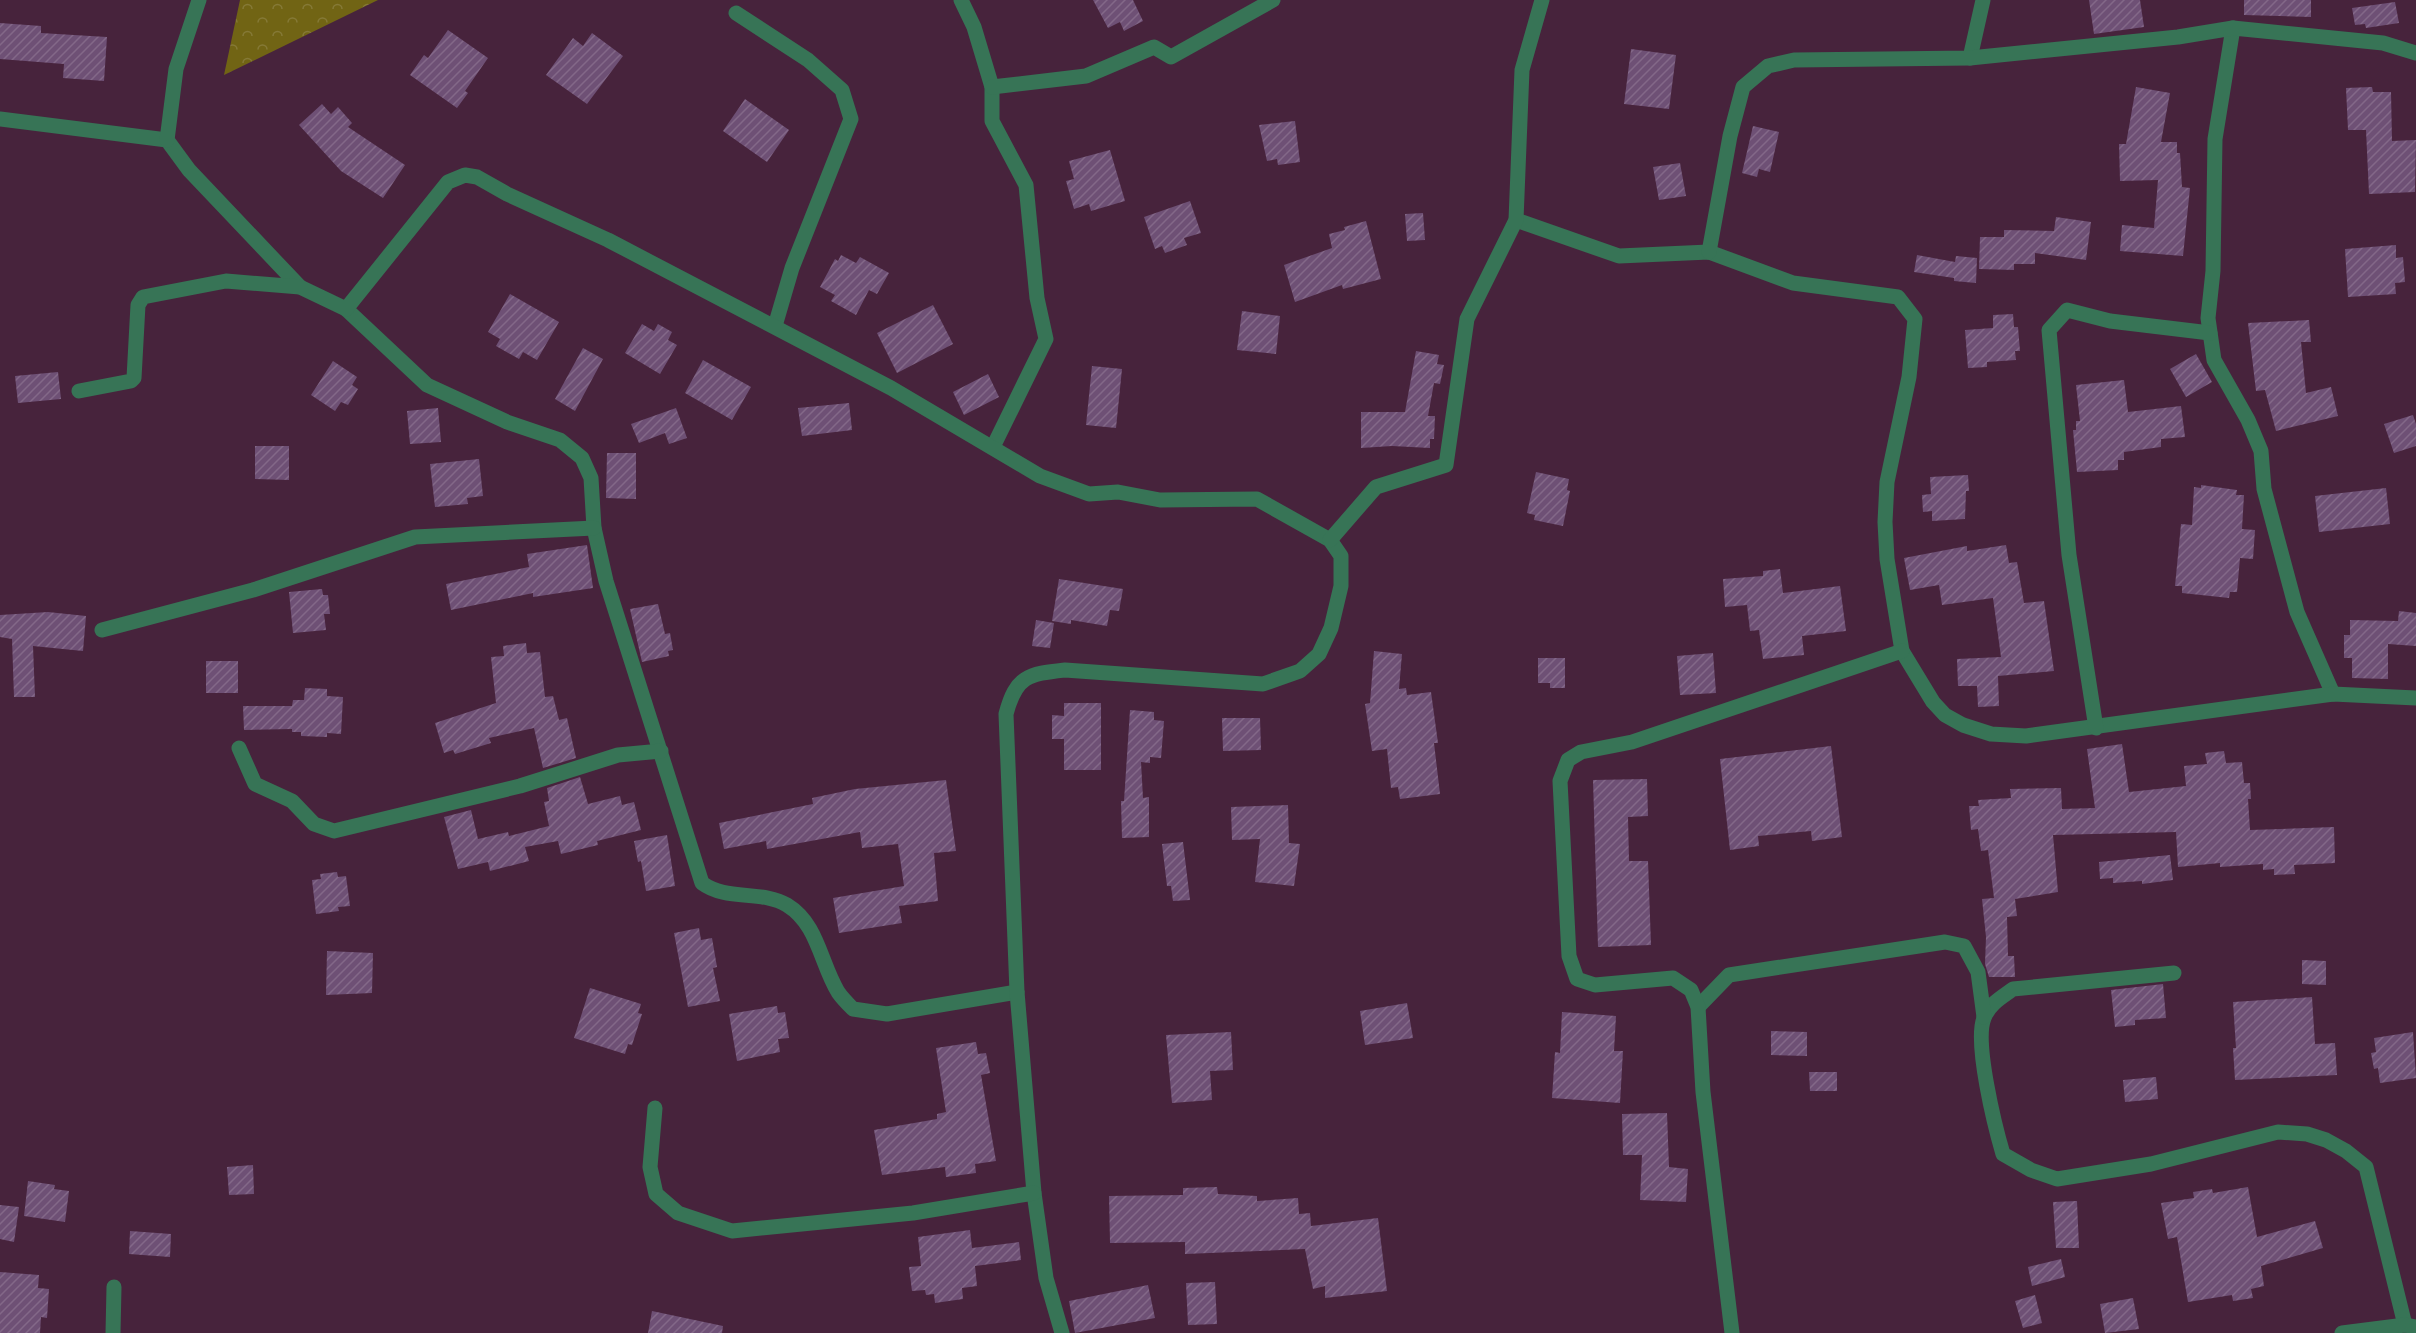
<svg xmlns="http://www.w3.org/2000/svg" width="2416" height="1333" font-family="Arial,sans-serif">
<style>
.forest{fill:url(#forest-crowns)}
.building{fill:url(#building-hatch)}
.lines{fill:none;stroke-linecap:round;stroke-linejoin:round}
.minor{stroke:#377456;stroke-width:15}
</style>
<defs>
<pattern id="forest-crowns" width="20" height="18" patternUnits="userSpaceOnUse" patternTransform="scale(1.5)"><rect width="20" height="18" fill="#716414"/><path d="M2 6a3 3 0 1 1 6 0M12 15a3 3 0 1 1 6 0" fill="none" stroke="#857936"/></pattern>
<pattern id="building-hatch" width="6" height="6" patternUnits="userSpaceOnUse" patternTransform="scale(1.5)"><rect width="6" height="6" fill="#6e5075"/><path d="M-1 1l2-2M0 6l6-6M5 7l2-2" fill="none" stroke="#836888"/></pattern>
</defs>
<rect width="100%" height="100%" fill="#47233c"/>
<polygon class="forest" points="240,0 378,0 224,75"/>
<g class="building">
<polygon points="1093,0 1133,0 1143,21 1124,31 1120,22 1108,28"/>
<polygon points="2089,0 2140,0 2144,27 2094,34"/>
<polygon points="2244,0 2311,0 2311,17 2244,15"/>
<polygon points="2395,2 2399,23 2366,28 2365,24 2355,25 2352,8"/>
<polygon points="0,23 41,26 41,33 107,37 104,81 63,78 64,64 0,59"/>
<polygon points="448,30 488,58 465,91 468,93 457,108 410,75 424,55 428,58"/>
<polygon points="592,33 623,56 587,104 546,75 573,38 583,46"/>
<polygon points="1631,49 1676,55 1669,109 1624,104"/>
<polygon points="2136,87 2170,93 2161,142 2177,142 2177,153 2180,153 2182,187 2190,188 2183,256 2120,251 2122,225 2154,228 2158,180 2120,181 2119,144 2126,144"/>
<polygon points="2372,87 2373,92 2391,92 2392,141 2416,140 2415,192 2369,194 2366,130 2348,130 2346,88"/>
<polygon points="745,99 789,130 767,162 723,131"/>
<polygon points="322,104 331,114 338,107 352,123 348,127 405,165 383,198 341,171 299,125"/>
<polygon points="1295,121 1300,162 1278,165 1277,159 1267,161 1259,125"/>
<polygon points="1753,126 1779,132 1770,172 1759,169 1757,177 1742,173"/>
<polygon points="1110,150 1125,201 1091,211 1089,204 1074,209 1066,181 1074,179 1069,161"/>
<polygon points="1680,163 1686,196 1659,200 1653,167"/>
<polygon points="1190,201 1201,233 1184,238 1187,245 1165,253 1162,246 1155,249 1144,217"/>
<polygon points="1423,213 1425,240 1407,241 1405,214"/>
<polygon points="2056,217 2091,222 2086,260 2035,253 2035,264 2014,264 2014,270 1979,269 1980,237 2004,237 2004,230 2054,231"/>
<polygon points="1366,221 1381,279 1343,289 1342,285 1295,302 1284,265 1332,248 1329,234 1345,230 1344,227"/>
<polygon points="2396,245 2396,258 2403,257 2405,282 2395,283 2396,294 2348,297 2345,249"/>
<polygon points="841,255 856,263 860,257 889,273 877,294 869,290 856,315 831,301 835,295 820,287 835,259 838,261"/>
<polygon points="1917,255 1955,262 1956,256 1977,258 1976,283 1954,281 1954,278 1914,272"/>
<polygon points="510,294 559,322 537,360 523,352 519,359 496,346 500,339 488,332"/>
<polygon points="933,305 953,344 897,373 877,333"/>
<polygon points="1242,311 1280,316 1276,354 1237,350"/>
<polygon points="2013,314 2014,327 2018,327 2020,351 2015,351 2016,360 1987,362 1987,367 1968,368 1965,330 1993,328 1993,315"/>
<polygon points="2309,320 2311,342 2301,342 2306,393 2331,387 2338,416 2276,431 2265,390 2256,391 2248,323"/>
<polygon points="642,324 654,331 658,324 672,332 668,340 677,345 660,374 625,353"/>
<polygon points="583,348 603,359 575,411 555,399"/>
<polygon points="1416,351 1439,355 1437,364 1444,365 1440,384 1434,383 1428,416 1435,416 1434,439 1430,439 1430,448 1392,446 1361,448 1361,412 1405,412"/>
<polygon points="2196,354 2212,382 2186,397 2170,369"/>
<polygon points="703,360 751,387 732,420 685,393"/>
<polygon points="333,361 357,377 352,385 358,389 348,405 341,402 335,411 311,395"/>
<polygon points="1092,366 1122,369 1116,428 1086,425"/>
<polygon points="58,372 61,399 18,403 15,376"/>
<polygon points="988,374 999,397 964,415 953,392"/>
<polygon points="2124,380 2128,412 2181,406 2185,437 2161,439 2161,447 2124,452 2124,460 2118,460 2118,470 2077,472 2073,430 2076,430 2076,421 2080,421 2076,385"/>
<polygon points="849,403 852,430 802,436 798,408"/>
<polygon points="438,408 441,442 410,444 407,411"/>
<polygon points="676,408 687,438 669,444 665,433 639,443 631,424"/>
<polygon points="2413,415 2416,424 2416,446 2394,453 2384,424"/>
<polygon points="255,446 289,446 289,480 255,479"/>
<polygon points="607,453 636,453 636,499 606,498"/>
<polygon points="479,459 483,496 467,498 468,504 435,507 430,464"/>
<polygon points="1536,472 1569,479 1567,490 1570,491 1563,526 1534,520 1535,515 1527,513"/>
<polygon points="1968,475 1969,491 1966,491 1965,519 1932,521 1932,511 1923,512 1922,495 1931,494 1930,477"/>
<polygon points="2201,485 2237,490 2236,495 2244,495 2242,529 2255,530 2253,559 2240,558 2237,592 2230,592 2229,598 2182,593 2182,586 2175,586 2181,524 2192,525 2194,487 2201,488"/>
<polygon points="2386,488 2390,524 2319,532 2315,496"/>
<polygon points="587,545 593,588 533,597 533,593 451,610 446,584 529,567 527,554"/>
<polygon points="2006,545 2009,563 2017,562 2024,603 2044,601 2054,671 1998,676 1999,706 1978,707 1977,686 1958,686 1957,659 2001,657 1993,598 1942,605 1939,585 1910,590 1904,558 1967,546 1967,551"/>
<polygon points="1780,569 1783,593 1840,586 1846,631 1802,636 1804,655 1763,659 1759,630 1750,631 1747,605 1725,607 1723,579 1763,576 1763,571"/>
<polygon points="1059,579 1123,589 1119,611 1110,610 1107,626 1071,620 1071,624 1052,621"/>
<polygon points="322,589 323,595 328,595 330,614 324,614 326,630 293,633 289,592"/>
<polygon points="658,604 665,634 670,633 673,650 668,651 669,656 642,662 630,609"/>
<polygon points="2399,611 2416,613 2416,646 2388,644 2388,679 2352,678 2352,658 2344,658 2344,635 2350,635 2350,620 2398,621"/>
<polygon points="48,612 86,616 83,651 33,646 35,697 14,697 12,639 0,637 0,615"/>
<polygon points="1036,620 1054,623 1050,648 1032,646"/>
<polygon points="526,643 527,653 540,652 545,697 553,696 559,720 567,718 576,758 543,768 534,728 489,738 491,743 455,754 453,750 444,753 435,723 496,703 491,657 504,656 503,646"/>
<polygon points="1374,651 1402,654 1399,689 1406,688 1407,695 1431,692 1438,743 1434,743 1440,794 1400,799 1398,787 1391,788 1387,749 1372,751 1365,704 1370,703"/>
<polygon points="1713,653 1716,693 1680,695 1677,656"/>
<polygon points="1538,658 1565,658 1565,688 1550,688 1550,683 1538,683"/>
<rect x="206" y="661" width="32" height="32"/>
<polygon points="305,688 327,689 327,696 343,697 341,734 327,733 327,737 301,736 301,732 292,732 292,729 244,730 243,706 292,706 293,700 304,700"/>
<polygon points="1064,703 1101,703 1101,770 1064,770 1064,739 1052,739 1052,715 1064,716"/>
<polygon points="1130,710 1154,712 1154,720 1164,721 1161,758 1150,757 1150,763 1141,762 1143,798 1149,797 1149,837 1122,838 1121,801 1124,801"/>
<polygon points="1222,718 1260,718 1261,750 1223,751"/>
<polygon points="2122,744 2129,792 2186,786 2184,766 2207,764 2205,753 2224,751 2226,763 2242,762 2244,783 2250,783 2251,799 2248,799 2250,830 2334,827 2335,863 2294,865 2295,874 2274,875 2274,869 2263,870 2263,864 2220,867 2220,863 2178,867 2176,832 2053,835 2058,892 2015,899 2017,916 2007,917 2008,956 2014,956 2015,977 1989,977 1985,964 1986,937 1982,899 1994,898 1988,850 1981,851 1978,829 1971,830 1969,806 1979,806 1978,800 2011,798 2010,789 2061,788 2062,809 2095,808 2087,749"/>
<polygon points="1831,746 1842,837 1812,841 1811,831 1758,836 1759,846 1730,850 1720,759"/>
<polygon points="580,777 588,804 620,796 622,805 634,802 641,830 597,841 598,845 561,854 558,841 525,847 529,861 490,871 488,862 458,869 444,817 471,810 478,839 508,832 509,836 549,826 544,802 549,801 547,788"/>
<polygon points="1647,779 1648,816 1628,817 1629,861 1648,861 1651,945 1598,947 1593,780"/>
<polygon points="946,780 956,851 934,853 938,901 899,906 902,923 839,933 833,898 904,886 898,844 862,848 860,832 767,849 766,841 724,849 719,823 813,804 812,798 855,789"/>
<polygon points="1288,805 1289,843 1300,844 1294,886 1255,882 1260,839 1232,840 1231,807"/>
<polygon points="667,835 675,886 646,891 641,861 638,862 634,841"/>
<polygon points="1183,842 1190,900 1173,901 1171,886 1167,886 1162,844"/>
<polygon points="2170,855 2173,880 2142,884 2142,881 2113,883 2113,878 2100,879 2099,862"/>
<polygon points="337,872 338,877 346,876 350,906 338,907 339,911 316,914 312,880 321,879 320,874"/>
<polygon points="699,928 701,940 712,938 717,967 713,968 720,1001 688,1007 674,933"/>
<polygon points="327,951 373,953 372,993 326,995"/>
<polygon points="2302,960 2326,961 2326,985 2302,984"/>
<polygon points="2163,984 2166,1018 2135,1020 2135,1025 2115,1027 2111,990"/>
<polygon points="590,988 641,1004 638,1013 642,1014 632,1045 628,1044 625,1054 574,1038"/>
<polygon points="2312,997 2315,1044 2335,1043 2337,1075 2235,1080 2233,1048 2236,1048 2233,1002"/>
<polygon points="1407,1003 1413,1038 1365,1045 1360,1011"/>
<polygon points="777,1006 778,1013 785,1012 789,1038 778,1039 780,1052 737,1061 729,1014"/>
<polygon points="1562,1012 1616,1016 1614,1051 1623,1051 1620,1103 1552,1098 1555,1052 1560,1053"/>
<polygon points="1771,1031 1807,1032 1807,1056 1771,1055"/>
<polygon points="1231,1032 1233,1070 1210,1071 1212,1100 1172,1103 1166,1035"/>
<polygon points="2413,1032 2416,1078 2380,1083 2378,1068 2374,1069 2371,1053 2376,1052 2374,1038"/>
<polygon points="976,1042 978,1054 986,1053 990,1073 981,1075 996,1161 975,1164 976,1173 946,1177 945,1167 882,1175 874,1130 937,1119 937,1114 946,1112 936,1048"/>
<polygon points="1809,1072 1837,1072 1837,1091 1810,1091"/>
<polygon points="2156,1077 2158,1099 2125,1102 2123,1080"/>
<polygon points="1667,1113 1669,1167 1688,1169 1686,1202 1640,1200 1642,1155 1623,1155 1622,1114"/>
<polygon points="253,1165 254,1194 229,1195 227,1167"/>
<polygon points="28,1181 55,1185 54,1189 69,1191 65,1222 24,1216"/>
<polygon points="1217,1187 1218,1194 1257,1196 1257,1201 1298,1198 1299,1214 1310,1213 1311,1226 1378,1218 1387,1291 1325,1298 1325,1286 1313,1289 1305,1249 1185,1254 1185,1242 1110,1243 1109,1196 1183,1195 1183,1188"/>
<polygon points="2248,1187 2257,1237 2315,1221 2323,1248 2261,1266 2264,1286 2251,1289 2253,1298 2233,1301 2232,1295 2188,1302 2177,1237 2168,1239 2161,1203 2194,1198 2193,1192 2212,1189 2213,1193"/>
<polygon points="2077,1201 2079,1248 2056,1248 2053,1202"/>
<polygon points="0,1205 19,1207 14,1242 0,1239"/>
<polygon points="970,1230 972,1248 1019,1242 1021,1260 975,1266 977,1286 962,1288 963,1299 935,1303 934,1294 926,1295 925,1290 912,1291 909,1267 921,1266 918,1237"/>
<polygon points="130,1231 171,1234 170,1257 129,1254"/>
<polygon points="2061,1259 2065,1277 2032,1286 2028,1267"/>
<polygon points="0,1272 39,1275 38,1288 49,1289 47,1318 41,1317 40,1333 0,1333"/>
<polygon points="1215,1282 1217,1324 1188,1325 1186,1283"/>
<polygon points="1148,1285 1155,1318 1075,1333 1069,1301"/>
<polygon points="2035,1295 2042,1323 2023,1328 2015,1301"/>
<polygon points="2133,1298 2139,1329 2105,1333 2100,1304"/>
<polygon points="652,1311 723,1326 722,1333 648,1333"/>
</g>
<g class="lines">
<g class="minor">
<polyline points="961,0 974,27 992,87 992,121 1026,185 1037,298 1046,339 993,447"/>
<polyline points="736,13 808,60 842,90 851,119 792,268 775,326"/>
<polyline points="2233,28 2215,139 2213,271 2208,318 2214,360 2248,420 2261,451 2264,489 2297,612 2333,694"/>
<polyline points="1970,58 1983,0"/>
<polyline points="992,87 1086,76 1154,47 1171,57 1273,0"/>
<polyline points="0,119 167,140 189,170 300,287"/>
<polyline points="167,140 176,69 199,0"/>
<polyline points="1516,220 1619,256 1709,252 1793,283 1898,297 1915,319 1909,377 1887,482 1885,522 1887,559 1902,651 1933,702 1945,715 1963,725 1991,734 2026,736 2333,694 2416,698"/>
<polyline points="1709,252 1730,136 1743,87 1768,66 1794,60 1970,58 2178,37 2233,28 2383,43 2416,53"/>
<path d="M 346,309 L 427,385 L 507,422 L 560,440 L 582,458 L 591,478 L 594,528 L 606,581 L 702,883 C 726,901 762,890 787,905 C 818,924 820,962 838,992 C 842,998 848,1004 853,1009 L 887,1014 L 1017,992"/>
<path d="M 79,391 L 131,381 L 134,378 L 138,305 L 143,297 L 226,281 L 300,287 L 346,309 L 448,182 L 465,175 L 477,177 L 507,194 L 608,240 L 891,388 L 1040,476 L 1089,494 L 1118,492 L 1160,500 L 1257,499 L 1330,540 L 1341,556 L 1341,586 L 1331,628 L 1319,654 L 1300,671 L 1263,684 L 1065,670 C 1028,674 1016,676 1006,714 L 1017,992 L 1034,1193 L 1046,1278 L 1062,1333"/>
<polyline points="1330,540 1376,487 1446,465 1467,319 1516,220 1522,70 1542,0"/>
<polyline points="102,630 253,590 415,537 594,528"/>
<polyline points="2096,728 2069,555 2049,330 2067,310 2110,321 2210,333"/>
<polyline points="239,748 255,784 292,801 314,824 334,831 520,786 618,755 661,751"/>
<path d="M 2174,973 L 2013,989 C 2002,997 1989,1004 1984,1018 C 1974,1042 1995,1127 2003,1154 L 2031,1170 L 2057,1179 L 2151,1164 L 2278,1132 L 2307,1134 L 2326,1140 L 2346,1151 L 2366,1167 L 2405,1325"/>
<polyline points="1698,1007 1729,975 1945,942 1964,946 1978,972 1984,1017"/>
<polyline points="655,1108 650,1167 656,1194 678,1213 732,1231 913,1213 1034,1193"/>
<polyline points="113,1333 114,1287"/>
<polyline points="1732,1333 1703,1092 1698,1007 1691,990 1673,978 1595,985 1577,979 1569,956 1560,781 1568,760 1581,752 1632,742 1902,651"/>
<polyline points="2342,1333 2405,1325 2416,1327"/>
</g>
</g>
</svg>
